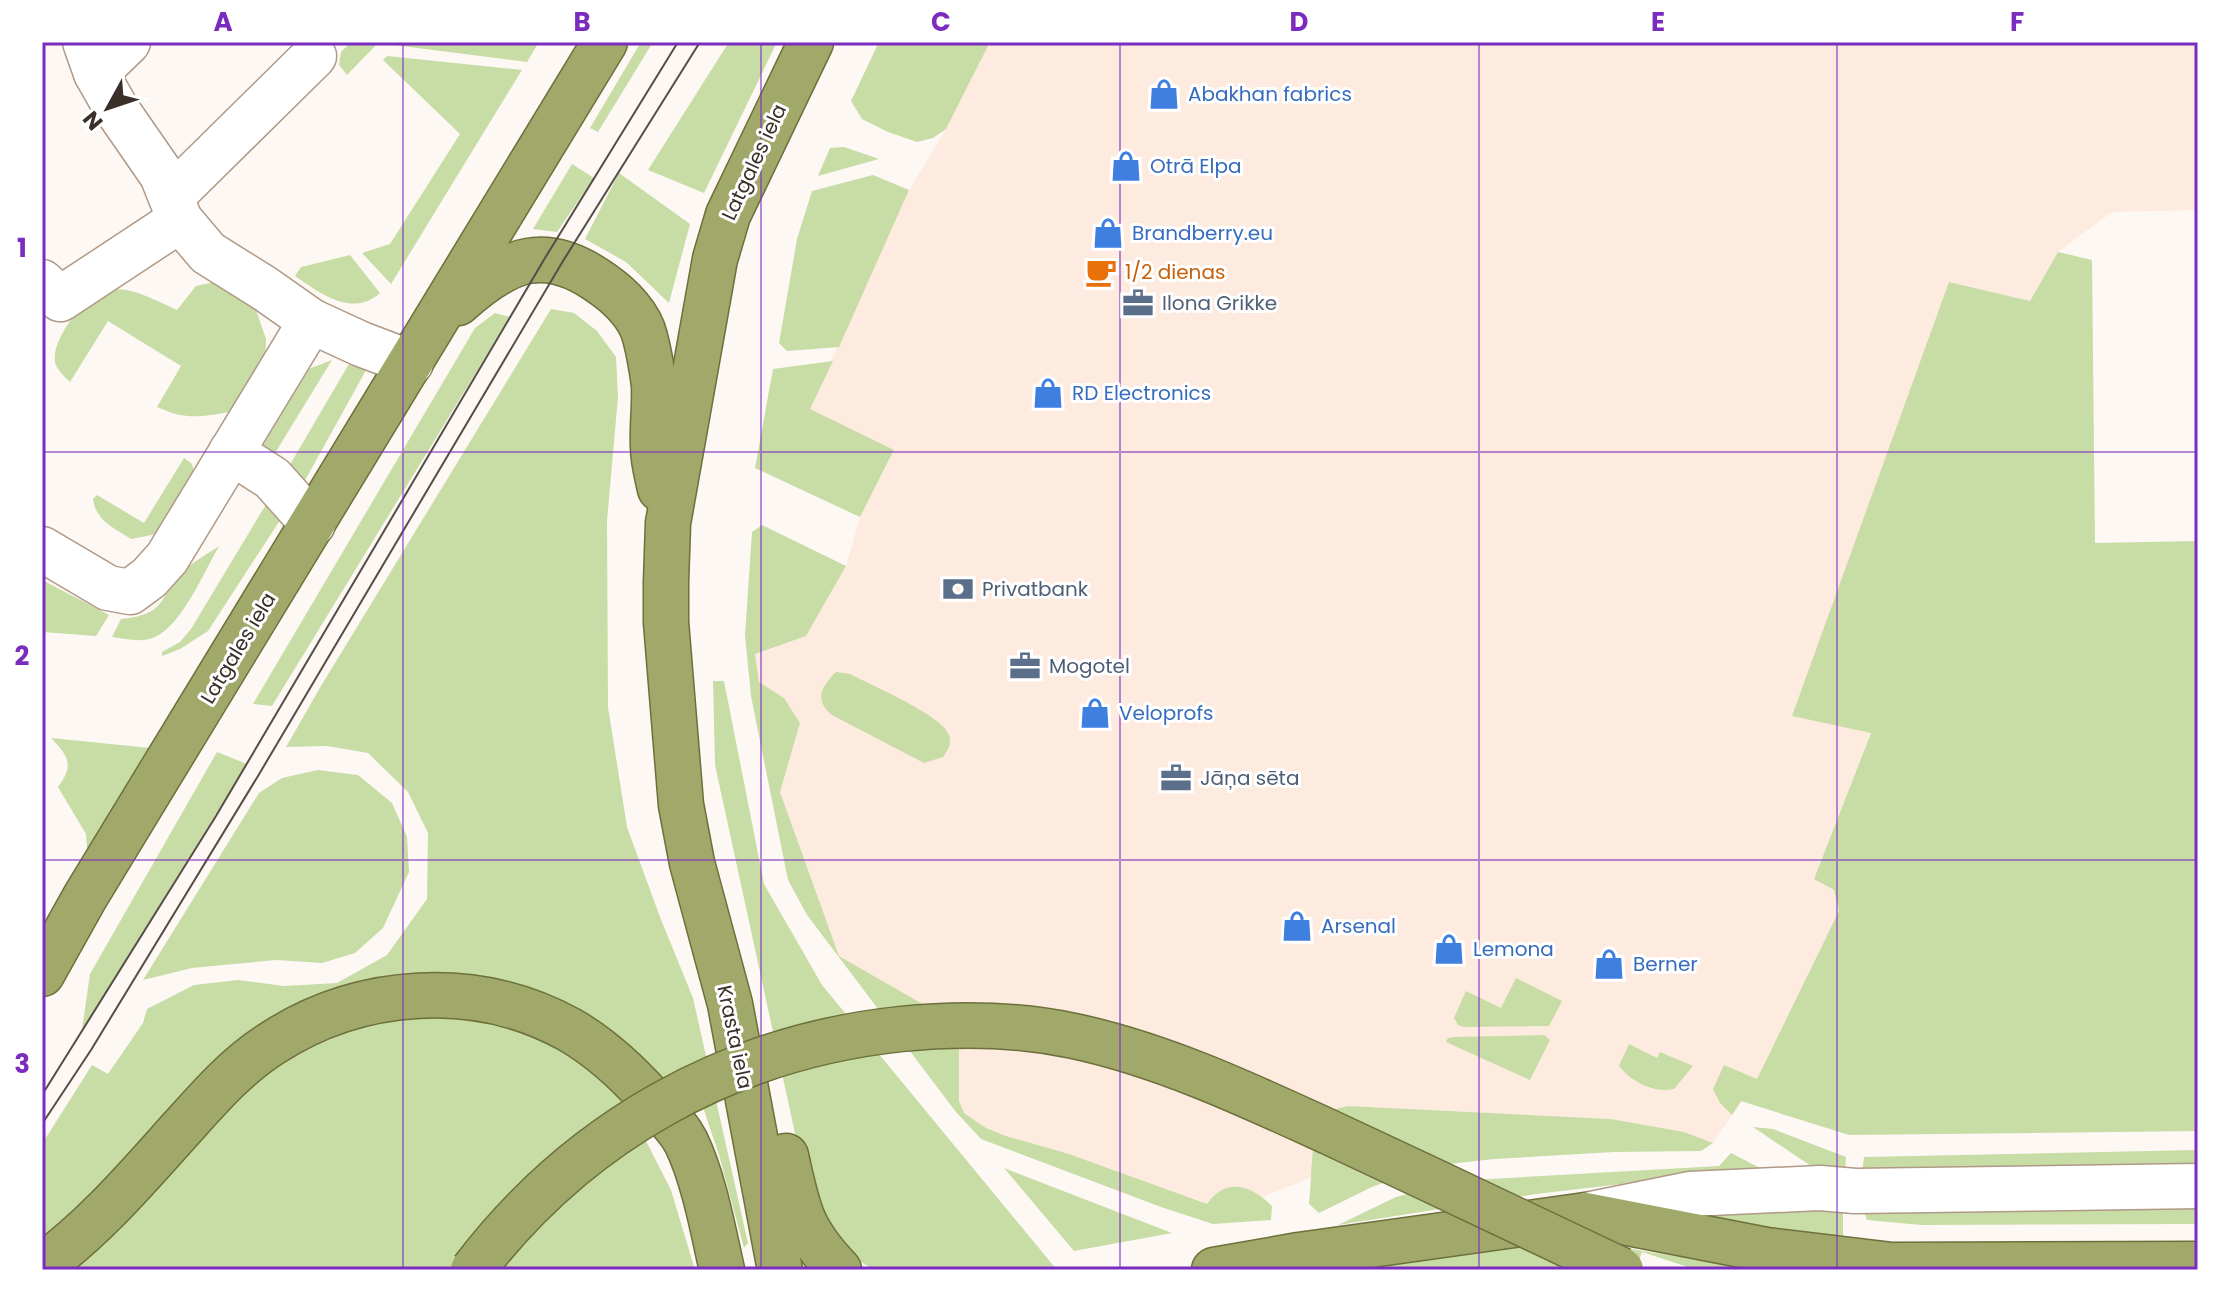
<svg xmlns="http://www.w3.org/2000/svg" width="2240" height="1312" font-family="Poppins,sans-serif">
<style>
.commercial{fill:#fdebe0}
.grass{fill:#c8dca5}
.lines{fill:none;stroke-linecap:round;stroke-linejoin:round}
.minor-casing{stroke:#b09986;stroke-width:47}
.trunk-casing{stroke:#6d703b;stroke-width:47}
.minor{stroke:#fff;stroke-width:44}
.trunk{stroke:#a0a86a;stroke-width:44}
.tram{stroke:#564d46;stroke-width:2}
.trunk-bridge-casing{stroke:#6d703b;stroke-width:47;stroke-linecap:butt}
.trunk-bridge{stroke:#a0a86a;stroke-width:44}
.grid{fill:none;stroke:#7b2cbf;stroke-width:2;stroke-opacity:0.55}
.labels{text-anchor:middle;stroke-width:6;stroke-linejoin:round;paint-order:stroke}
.shop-label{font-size:20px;fill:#366cbe;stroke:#fff;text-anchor:start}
.street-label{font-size:20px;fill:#3a3029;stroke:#fff}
.food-label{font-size:20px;fill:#c56008;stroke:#fff;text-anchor:start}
.service-label{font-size:20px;fill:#4e5e75;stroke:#fff;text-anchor:start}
.neatline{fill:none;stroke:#7b2cbf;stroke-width:3}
.grid-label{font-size:26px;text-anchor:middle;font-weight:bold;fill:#7b2cbf}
</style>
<rect width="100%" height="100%" fill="#fdf8f4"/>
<polygon class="commercial" points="990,42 2198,42 2198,210 2112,212 2058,252 2030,301 1950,282 1793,716 1871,732 1814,879 1834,890 1839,911 1757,1079 1713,1143 1684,1132 1611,1119 1348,1106 1315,1134 1313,1177 1262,1197 1243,1188 1207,1205 1069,1154 1006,1136 986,1128 964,1113 959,1101 959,1035 947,1018 839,956 780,792 800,723 784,698 759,682 755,653 806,636 846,566 860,517 894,451 809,409 909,190 946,129"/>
<g class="grass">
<polygon points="351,42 539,42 527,62 378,43 347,75 339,65 341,52"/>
<polygon points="641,42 653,42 598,132 590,128"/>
<polygon points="729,42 777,42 704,193 648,170"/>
<polygon points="879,42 990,42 946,129 933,138 917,142 888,132 862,119 851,101"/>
<polygon points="387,56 522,70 391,284 362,253 390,244 460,134 383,60"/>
<polygon points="844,147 879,159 818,176 830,148"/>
<polygon points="572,164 594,178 557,232 533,229"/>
<polygon points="619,173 690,224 669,303 626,262 585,239"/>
<polygon points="873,175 909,190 839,347 787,351 779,343 797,239 812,191"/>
<polygon points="2058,252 2092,260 2095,543 2198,541 2198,1131 1849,1135 1741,1101 1732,1115 1720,1103 1713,1089 1724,1065 1757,1079 1839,911 1834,890 1814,879 1871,733 1792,716 1949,282 2030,301"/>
<path d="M 350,255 L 380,293 C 352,318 320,293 295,276 L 301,267 Z"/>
<path d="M 215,282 L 238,289 L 256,310 L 266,339 L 265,366 L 230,412 C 200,417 185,420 157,407 L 181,366 L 108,321 L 70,382 C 64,376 57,370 55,362 C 51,340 85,295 106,290 C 130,285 156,301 177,310 L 196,286 Z"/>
<polygon points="551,309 574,313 597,331 616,357 618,397 607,521 608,707 627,827 660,917 693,998 748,1243 744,1248 719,1155 691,1071 644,1137 671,1190 695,1270 42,1270 42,1144 92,1065 108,1074 143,1023 147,1009 194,985 238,980 284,986 337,983 387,955 427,899 428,833 408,792 368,753 327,746 286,747 321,686"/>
<polygon points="495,313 510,317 272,706 253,704 475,328"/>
<polygon points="332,360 272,458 263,453 261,442 301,372"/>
<polygon points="355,360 370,363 303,484 288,468 349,364"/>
<polygon points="833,361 810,409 894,450 860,517 755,468 773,369"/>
<path d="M 184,458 L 192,464 L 195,474 L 157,534 L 131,539 C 114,528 96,521 93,499 L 97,495 L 144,523 Z"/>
<polygon points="271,496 284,514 208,631 180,649 162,656 162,652 180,642 191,629"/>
<path d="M 762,525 L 846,566 L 806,636 L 755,654 L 759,682 L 784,698 L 800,723 L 780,792 L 839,956 L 947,1018 L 959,1035 L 959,1101 L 964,1113 L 986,1128 L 1006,1136 L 1069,1154 L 1207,1204 C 1226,1177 1251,1185 1272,1206 L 1271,1220 L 1213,1224 L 1161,1207 L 981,1139 L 956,1112 L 807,915 L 788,880 L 751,696 L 745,635 L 752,532 Z"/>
<path d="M 219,546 C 204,572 182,625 155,637 C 142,643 126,639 112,637 L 121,619 C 168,614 157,599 183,572 C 192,562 208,554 219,546 Z"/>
<polygon points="42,580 109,615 96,636 42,632"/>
<path d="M 836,672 L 850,674 C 871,685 939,714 948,733 C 953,743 948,750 943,757 L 924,763 L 832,715 C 814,700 821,687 836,672 Z"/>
<path d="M 713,681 L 724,681 L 764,884 L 822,985 L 1057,1270 L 875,1270 C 839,1253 822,1218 806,1184 L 715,765 Z"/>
<path d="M 51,738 L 150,748 L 87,849 L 86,834 L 58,787 C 74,766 69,756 51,738 Z"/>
<polygon points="217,752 247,764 82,1030 90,974"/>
<polygon points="318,770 358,775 392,803 407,837 409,872 383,928 355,953 322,963 276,960 223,965 192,968 143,980 259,793 282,778"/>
<polygon points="1516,978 1562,1001 1549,1026 1464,1027 1458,1025 1454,1018 1466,991 1501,1008"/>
<polygon points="1544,1035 1550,1040 1530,1080 1446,1042 1448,1038 1453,1037"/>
<path d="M 1629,1044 L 1657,1058 L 1660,1052 L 1693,1066 L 1674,1089 C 1655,1094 1630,1081 1619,1066 Z"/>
<path d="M 1348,1106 L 1611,1119 L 1684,1132 L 1713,1143 L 1701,1151 L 1614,1152 L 1494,1159 L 1431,1166 L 1372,1187 L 1319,1213 L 1309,1204 C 1312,1183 1310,1137 1321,1121 C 1327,1111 1338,1108 1348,1106 Z"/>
<polygon points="1753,1127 1773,1129 1846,1157 1845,1174 1814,1168"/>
<polygon points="2198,1150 2198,1168 1862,1173 1864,1157"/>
<polygon points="1731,1153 1760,1168 1761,1174 1656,1180 1536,1194 1338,1225 1396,1197 1455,1181 1719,1166"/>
<polygon points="1004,1168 1172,1233 1074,1251"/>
<polygon points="2198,1203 2198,1224 1921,1225 1867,1220 1863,1207"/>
<polygon points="1843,1208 1843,1237 1737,1224 1698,1210"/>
<polygon points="1589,1240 1642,1251 1767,1270 1697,1270 1642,1252 1635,1270 1340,1270 1518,1242"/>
</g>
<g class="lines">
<defs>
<g id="minor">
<polyline points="85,42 96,73 117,110 162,175 180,220"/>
<polyline points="96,73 128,42"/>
<polyline points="171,197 314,56"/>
<polyline points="42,282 60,299 180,220 208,253 264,288 311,321 361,344 411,363"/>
<polyline points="231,452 272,478 313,524"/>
<polyline points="42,549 108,588 130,592 149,578 167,558 311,321"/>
<polyline points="1586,1215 1690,1194 1820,1188 1855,1191 2198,1186"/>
</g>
<g id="trunk">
<path d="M 458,303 C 508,258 546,242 604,285 C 621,297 640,316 645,337 C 649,352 652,370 654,385 C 655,406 652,426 653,447 C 653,461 657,475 660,489"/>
<polyline points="42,974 85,897 605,42"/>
<path d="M 786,1156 C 798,1209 800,1229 839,1270"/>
<path d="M 42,1266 C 94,1228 136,1179 179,1131 C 208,1099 235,1067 271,1044 C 359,986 477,978 570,1030 C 601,1048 628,1073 652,1100 C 664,1114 678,1126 686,1142 C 704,1179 713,1230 722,1270"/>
<polyline points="780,1270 730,1004 692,863 681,805 666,622 666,582 668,523 715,259 728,215 811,42"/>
<polyline points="1214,1270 1299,1255 1586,1215 1767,1250 1892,1265 2198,1264"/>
</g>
</defs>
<use href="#minor" class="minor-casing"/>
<use href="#trunk" class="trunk-casing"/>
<use href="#minor" class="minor"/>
<use href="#trunk" class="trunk"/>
<g class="tram">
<polyline points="42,1095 216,816 545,258 678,42"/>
<polyline points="42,1124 91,1050 258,776 563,261 700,42"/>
</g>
<defs>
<path id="trunk-bridge" d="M 473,1270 C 578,1132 729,1047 901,1029 C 958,1023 1017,1024 1074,1036 C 1163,1055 1248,1095 1331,1133 C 1428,1178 1524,1224 1621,1270"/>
</defs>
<use href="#trunk-bridge" class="trunk-bridge-casing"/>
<use href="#trunk-bridge" class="trunk-bridge"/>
</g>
<path class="grid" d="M 403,42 L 403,1270M 761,42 L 761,1270M 1120,42 L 1120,1270M 1479,42 L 1479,1270M 1837,42 L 1837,1270M 42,452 L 2198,452M 42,860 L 2198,860"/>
<defs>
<symbol id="shop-bare" viewBox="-9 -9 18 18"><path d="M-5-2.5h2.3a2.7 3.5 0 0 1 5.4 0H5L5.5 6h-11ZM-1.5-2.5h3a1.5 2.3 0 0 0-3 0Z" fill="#3f7fe0" stroke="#fff" stroke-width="2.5" paint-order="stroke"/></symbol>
<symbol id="cafe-bare" viewBox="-9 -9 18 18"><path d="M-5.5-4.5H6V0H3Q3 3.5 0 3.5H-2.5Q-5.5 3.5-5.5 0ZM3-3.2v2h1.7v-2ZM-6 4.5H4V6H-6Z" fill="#e8710a" stroke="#fff" stroke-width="2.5" paint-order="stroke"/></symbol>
<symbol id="office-bare" viewBox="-9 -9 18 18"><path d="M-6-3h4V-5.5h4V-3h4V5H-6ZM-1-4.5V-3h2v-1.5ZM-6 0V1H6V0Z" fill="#5c6f8a" stroke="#fff" stroke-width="2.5" paint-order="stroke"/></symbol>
<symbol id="bank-bare" viewBox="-9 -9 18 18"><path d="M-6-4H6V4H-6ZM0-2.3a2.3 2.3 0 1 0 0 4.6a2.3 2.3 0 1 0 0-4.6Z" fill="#5c6f8a" stroke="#fff" stroke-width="2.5" paint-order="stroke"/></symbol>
</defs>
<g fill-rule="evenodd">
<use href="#shop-bare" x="1142" y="72" width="44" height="44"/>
<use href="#shop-bare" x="1104" y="144" width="44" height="44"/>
<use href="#shop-bare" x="1086" y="211" width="44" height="44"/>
<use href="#cafe-bare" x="1079" y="250" width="44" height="44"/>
<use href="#office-bare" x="1116" y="281" width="44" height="44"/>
<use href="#shop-bare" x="1026" y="371" width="44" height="44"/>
<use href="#bank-bare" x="936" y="567" width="44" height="44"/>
<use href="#office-bare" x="1003" y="644" width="44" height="44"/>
<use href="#shop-bare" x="1073" y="691" width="44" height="44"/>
<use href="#office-bare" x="1154" y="756" width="44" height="44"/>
<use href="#shop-bare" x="1275" y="904" width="44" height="44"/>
<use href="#shop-bare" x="1427" y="927" width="44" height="44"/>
<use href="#shop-bare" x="1587" y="942" width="44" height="44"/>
</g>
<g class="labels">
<g class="shop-label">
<text x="1188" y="101">Abakhan fabrics</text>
<text x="1150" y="173">Otrā Elpa</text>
<text x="1132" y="240">Brandberry.eu</text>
<text x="1072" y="400">RD Electronics</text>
<text x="1119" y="720">Veloprofs</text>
<text x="1321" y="933">Arsenal</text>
<text x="1473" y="956">Lemona</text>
<text x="1633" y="971">Berner</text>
</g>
<g class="street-label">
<text transform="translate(754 162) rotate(-65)" y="7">Latgales iela</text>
<text transform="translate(238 648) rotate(-59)" y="7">Latgales iela</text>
<text transform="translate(735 1037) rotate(78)" y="7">Krasta iela</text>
</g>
<g class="food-label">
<text x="1125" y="279">1/2 dienas</text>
</g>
<g class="service-label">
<text x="1162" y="310">Ilona Grikke</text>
<text x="982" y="596">Privatbank</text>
<text x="1049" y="673">Mogotel</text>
<text x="1200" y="785">Jāņa sēta</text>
</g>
</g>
<rect width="2240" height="1312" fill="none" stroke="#ffffff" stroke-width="88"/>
<g transform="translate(108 108) rotate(230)" stroke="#ffffff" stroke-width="6" paint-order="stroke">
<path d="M0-6L14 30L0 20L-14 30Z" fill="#3a3029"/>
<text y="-12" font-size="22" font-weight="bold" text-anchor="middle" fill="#3a3029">N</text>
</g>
<rect x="44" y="44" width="2152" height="1224" class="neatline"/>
<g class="grid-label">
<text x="223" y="31">A</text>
<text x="582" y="31">B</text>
<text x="941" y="31">C</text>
<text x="1299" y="31">D</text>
<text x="1658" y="31">E</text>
<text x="2017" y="31">F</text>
<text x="22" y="257">1</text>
<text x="22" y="665">2</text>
<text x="22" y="1073">3</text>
</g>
</svg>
